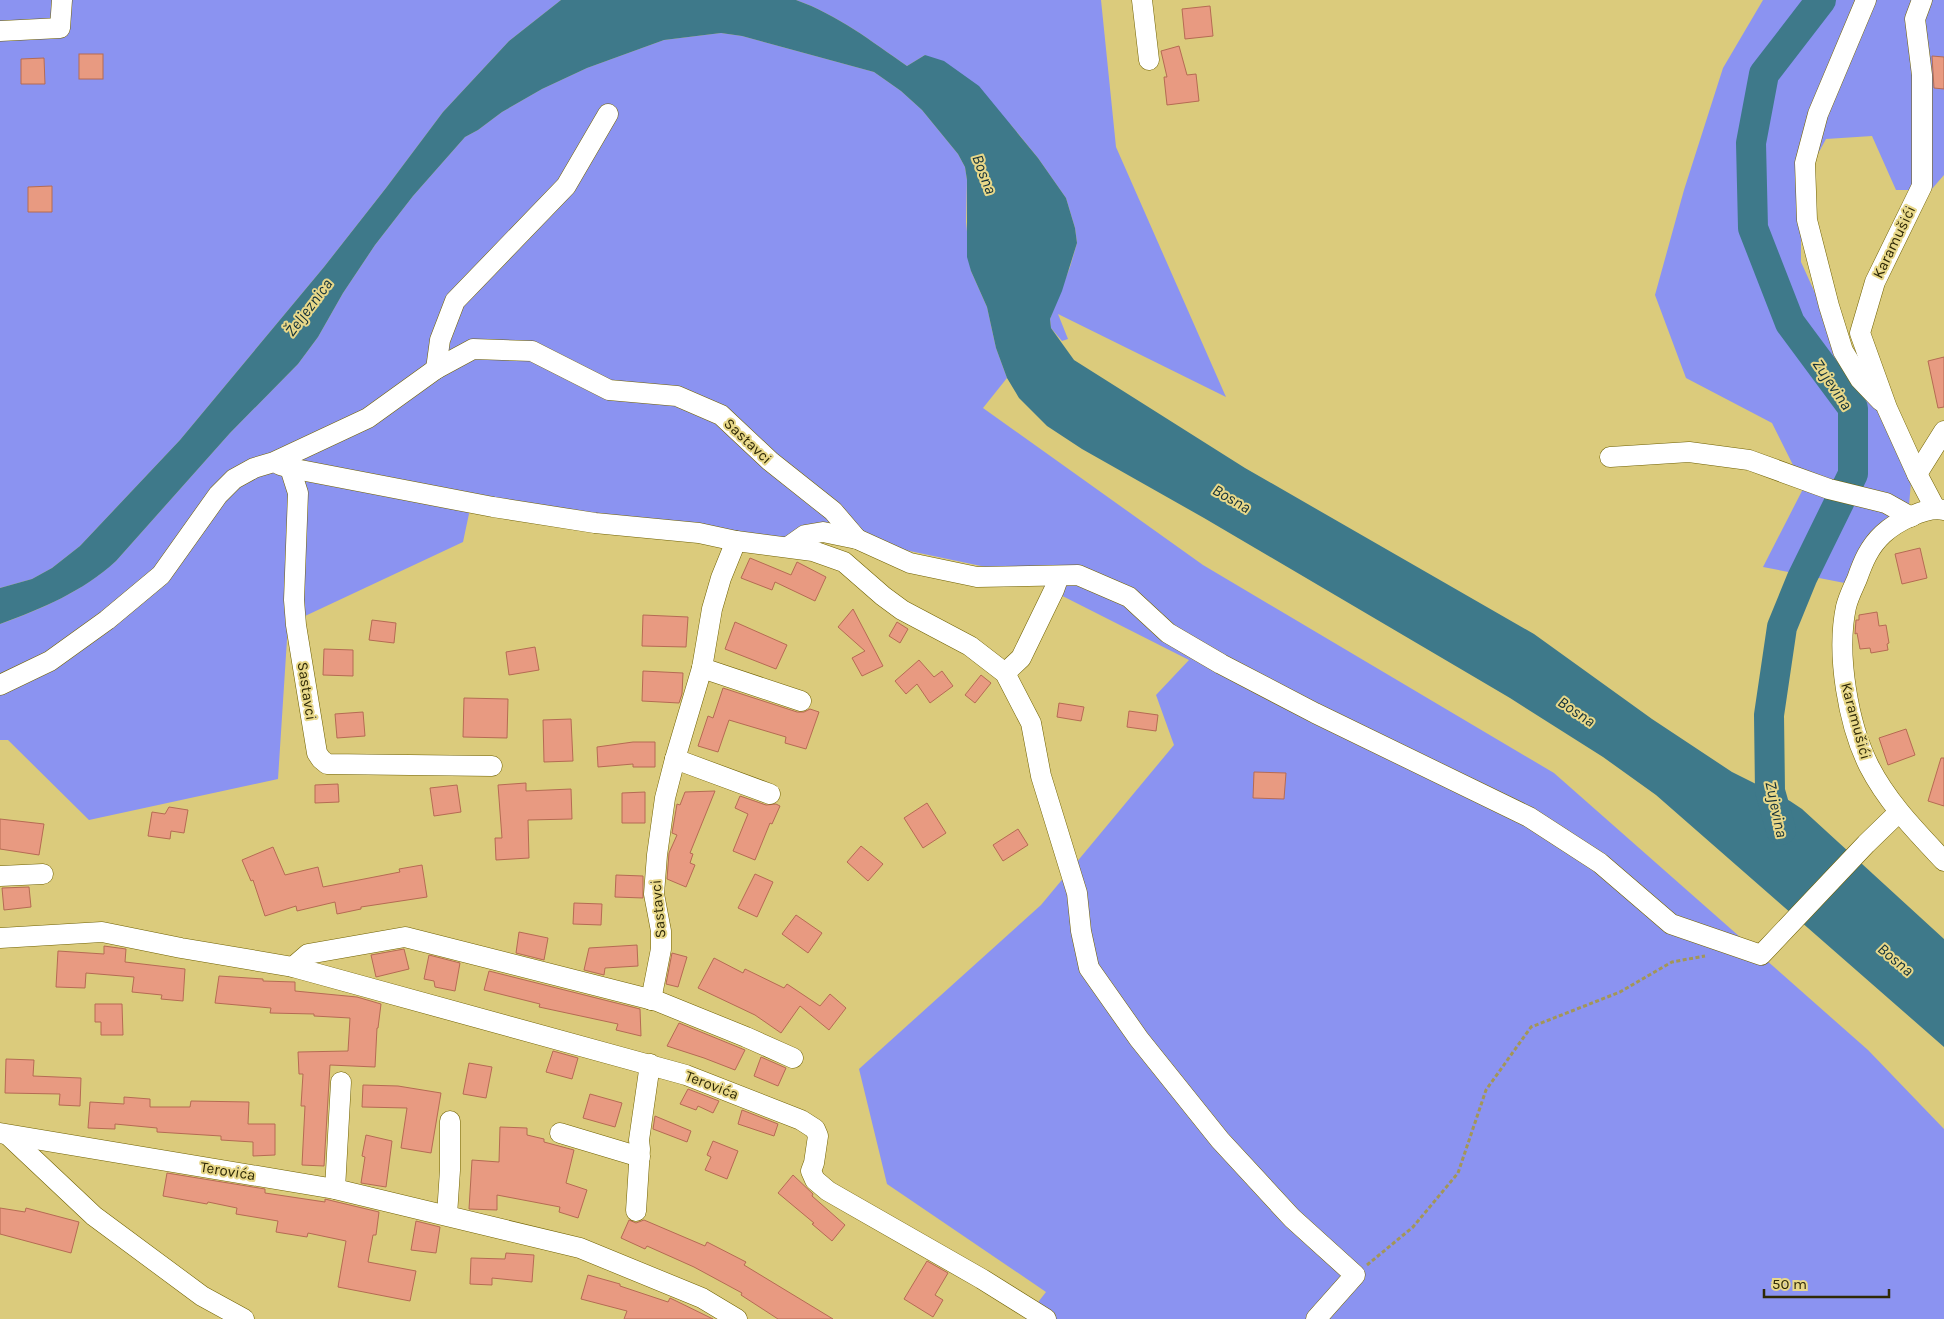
<svg xmlns="http://www.w3.org/2000/svg" width="1944" height="1319" font-family="Karla,sans-serif">
<style>
.green{fill:#8b93f1}
.water{fill:#3e798a}
.lines{fill:none;stroke-linecap:round;stroke-linejoin:round}
.river{stroke:#3e798a;stroke-width:30}
.building{fill:#e89a81;stroke:#b56b53}
.minor-casing{stroke:#706101;stroke-width:21}
.path{stroke:#a39656;stroke-width:3;stroke-dasharray:4 2.5;stroke-linecap:butt}
.minor{stroke:#fff;stroke-width:20}
.labels{text-anchor:middle;stroke-width:4;stroke-linejoin:round;paint-order:stroke}
.street-label{font-size:15px;fill:#2f2907;stroke:#e8d889}
.water-label{font-size:16px;font-style:italic;fill:#13313a;stroke:#e8d889}
</style>
<rect width="100%" height="100%" fill="#dbcb7c"/>
<g class="green">
<polygon points="0,0 561,0 509,41 443,112 386,188 324,267 180,440 80,546 52,568 32,579 0,588"/>
<path d="M 796,0 L 1101,0 L 1116,147 L 1226,397 L 1058,314 L 1068,339 L 1062,341 L 1051,328 L 1050,319 L 1070,267 L 1077,243 L 1075,228 L 1066,198 L 1038,158 L 1011,125 L 925,55 L 907,66 C 871,41 838,15 796,0 Z"/>
<polygon points="1763,0 1944,0 1944,175 1931,190 1896,190 1872,136 1826,139 1801,185 1801,262 1840,348 1913,459 1908,517 1855,585 1763,567 1804,487 1772,423 1686,378 1655,295 1684,190 1723,68"/>
<path d="M 721,33 L 742,36 L 874,72 L 901,91 L 922,110 L 958,154 L 965,167 L 967,180 L 966,222 L 971,271 L 987,307 L 996,348 L 1007,378 L 983,408 L 1203,565 L 1554,773 L 1868,1050 L 1944,1129 L 1944,1319 L 1025,1319 L 1046,1292 L 887,1184 L 859,1069 L 1041,905 L 1174,745 L 1156,695 L 1189,660 L 1019,574 L 900,549 L 470,509 L 463,542 L 288,624 L 278,779 L 89,820 L 8,740 L 0,740 L 0,624 C 42,609 83,591 116,561 L 230,433 L 298,364 L 318,337 L 343,293 L 375,245 L 413,196 L 465,137 L 478,130 L 502,112 L 542,89 L 587,68 L 664,40 Z"/>
</g>
<path class="water" d="M 561,0 L 796,0 C 838,15 871,41 907,66 L 925,55 L 944,61 L 979,86 L 1038,158 L 1066,198 L 1075,228 L 1077,243 L 1062,291 L 1050,319 L 1051,328 L 1074,360 L 1245,468 L 1534,634 L 1652,719 L 1732,772 L 1790,801 L 1802,809 L 1944,939 L 1944,1047 L 1656,795 L 1603,757 L 1510,698 L 1204,518 L 1082,449 L 1047,426 L 1019,398 L 1007,378 L 996,348 L 987,307 L 971,271 L 967,257 L 967,180 L 965,167 L 958,154 L 922,110 L 901,91 L 874,72 L 742,36 L 721,33 L 664,40 L 587,68 L 542,89 L 502,112 L 478,130 L 465,137 L 413,196 L 375,245 L 343,293 L 318,337 L 298,364 L 230,433 L 116,561 C 82,592 43,608 0,624 L 0,588 L 32,579 L 52,568 L 80,546 L 180,440 L 324,267 L 386,188 L 443,112 L 509,41 Z"/>
<g class="lines">
<polyline class="river" points="1781,830 1770,791 1769,715 1782,627 1802,578 1853,474 1853,408 1790,323 1753,228 1751,143 1764,74 1821,0"/>
</g>
<g class="building">
<polygon points="1210,6 1213,36 1185,39 1182,9"/>
<polygon points="1179,46 1187,75 1196,74 1199,101 1167,105 1164,77 1167,77 1161,51"/>
<rect x="79" y="54" width="24" height="25"/>
<polygon points="1932,56 1944,57 1944,89 1934,88"/>
<polygon points="44,58 45,84 21,84 21,59"/>
<polygon points="52,186 52,212 28,212 28,187"/>
<polygon points="1944,357 1944,407 1938,408 1928,361"/>
<polygon points="1920,548 1927,578 1902,584 1895,554"/>
<polygon points="750,558 791,575 797,562 826,577 815,601 775,582 772,590 741,578"/>
<polygon points="853,609 883,666 862,676 852,658 865,651 838,627"/>
<polygon points="1877,612 1879,626 1886,625 1889,643 1887,644 1888,650 1871,653 1870,648 1860,649 1857,633 1855,634 1856,620 1859,620 1859,615"/>
<polygon points="643,615 688,617 686,647 642,646"/>
<polygon points="372,620 396,623 394,643 369,640"/>
<polygon points="735,622 787,645 776,669 725,649"/>
<polygon points="897,622 908,629 900,643 889,636"/>
<polygon points="535,647 539,670 509,675 506,652"/>
<polygon points="324,649 353,650 353,676 323,675"/>
<polygon points="919,660 934,677 942,671 953,686 930,703 917,684 906,694 895,681"/>
<polygon points="643,671 683,673 682,694 679,703 642,701"/>
<polygon points="981,675 991,683 975,703 965,695"/>
<polygon points="723,688 797,712 804,712 810,709 819,712 806,749 785,743 786,737 729,720 718,752 698,746 708,716 713,718"/>
<polygon points="464,698 508,699 507,738 463,737"/>
<polygon points="1059,703 1084,707 1081,721 1057,717"/>
<polygon points="1129,711 1158,715 1156,731 1127,727"/>
<polygon points="363,712 365,736 337,738 335,714"/>
<polygon points="571,719 573,761 544,762 543,720"/>
<polygon points="1906,729 1915,755 1888,765 1879,738"/>
<polygon points="633,742 655,742 655,767 633,767 633,764 598,767 597,747"/>
<polygon points="1941,758 1944,758 1944,806 1928,801"/>
<polygon points="1254,772 1286,773 1284,799 1253,798"/>
<polygon points="526,783 526,791 571,789 572,819 528,820 529,858 496,860 495,838 502,838 498,785"/>
<polygon points="338,784 339,802 315,803 315,785"/>
<polygon points="457,785 461,812 434,816 430,788"/>
<polygon points="715,791 690,853 693,854 690,863 695,865 686,887 667,879 669,853 677,835 672,833 677,804 680,805 685,792"/>
<polygon points="645,792 645,823 622,823 622,793"/>
<polygon points="740,796 766,805 776,804 780,806 772,824 770,823 755,860 733,851 748,814 735,808"/>
<polygon points="927,803 946,833 923,848 904,818"/>
<polygon points="169,807 188,810 184,833 171,831 170,839 148,836 152,812 165,814"/>
<polygon points="0,819 44,824 39,855 0,849"/>
<polygon points="1018,829 1028,845 1003,861 993,845"/>
<polygon points="861,846 883,864 868,881 847,862"/>
<polygon points="273,847 285,875 318,867 323,887 400,872 399,869 422,865 427,897 361,907 361,909 337,914 335,902 297,911 296,906 265,916 253,880 251,881 242,860"/>
<polygon points="755,874 773,882 757,917 738,908"/>
<polygon points="616,875 643,876 643,898 615,897"/>
<polygon points="29,887 31,907 4,910 2,888"/>
<polygon points="574,903 602,904 601,925 573,924"/>
<polygon points="796,915 822,933 808,953 782,934"/>
<polygon points="519,932 548,938 544,960 516,953"/>
<polygon points="637,945 638,966 605,968 604,975 584,970 589,948"/>
<polygon points="104,946 126,949 125,962 185,969 183,1001 161,999 162,995 132,992 134,977 86,973 85,988 56,987 58,951 104,954"/>
<polygon points="404,949 409,969 376,977 371,955"/>
<polygon points="672,953 687,957 678,987 666,984"/>
<polygon points="429,955 460,963 455,991 435,987 434,981 424,979"/>
<polygon points="714,958 743,973 745,969 784,988 787,984 820,1006 830,994 846,1008 829,1030 800,1006 781,1033 755,1015 698,988"/>
<polygon points="489,971 640,1009 641,1036 616,1030 618,1024 539,1007 540,1004 484,990"/>
<polygon points="219,976 263,979 263,981 295,982 295,991 357,997 381,1004 378,1028 377,1028 375,1067 330,1065 324,1166 302,1165 305,1106 301,1106 303,1074 299,1074 298,1052 348,1051 350,1018 314,1016 314,1014 270,1013 271,1008 215,1003"/>
<polygon points="95,1004 122,1004 123,1035 101,1035 101,1022 95,1022"/>
<polygon points="679,1023 745,1050 735,1070 704,1058 667,1046"/>
<polygon points="553,1051 578,1058 572,1079 546,1072"/>
<polygon points="761,1057 786,1068 778,1086 754,1076"/>
<polygon points="6,1059 34,1060 33,1076 81,1078 80,1106 59,1105 60,1094 5,1093"/>
<polygon points="469,1063 492,1067 486,1098 463,1094"/>
<polygon points="363,1085 398,1086 441,1093 431,1153 401,1148 407,1108 362,1107"/>
<polygon points="688,1089 719,1101 713,1113 698,1106 696,1110 680,1104"/>
<polygon points="590,1094 622,1103 615,1127 583,1118"/>
<polygon points="124,1097 150,1099 150,1107 190,1107 191,1101 249,1102 248,1124 275,1124 275,1155 253,1156 253,1142 221,1140 221,1136 157,1132 157,1128 115,1124 115,1129 88,1128 90,1102 124,1104"/>
<polygon points="742,1110 778,1124 774,1136 738,1124"/>
<polygon points="655,1116 691,1131 687,1142 653,1129"/>
<polygon points="500,1127 527,1128 527,1135 544,1139 544,1142 574,1150 566,1183 587,1190 578,1218 559,1212 560,1207 497,1195 497,1210 469,1209 472,1160 499,1162"/>
<polygon points="366,1135 392,1141 386,1187 361,1183 365,1157 362,1156"/>
<polygon points="713,1141 738,1151 727,1179 705,1170 711,1157 707,1155"/>
<polygon points="167,1173 265,1189 265,1193 325,1202 325,1199 333,1201 379,1212 376,1235 373,1235 368,1262 416,1271 410,1301 338,1287 346,1241 308,1233 307,1237 276,1232 278,1221 236,1214 237,1208 208,1202 207,1204 163,1196"/>
<polygon points="793,1175 813,1194 812,1196 845,1225 832,1241 812,1224 814,1223 778,1193"/>
<polygon points="0,1208 25,1212 26,1208 79,1222 71,1253 0,1234"/>
<polygon points="629,1220 636,1223 644,1220 705,1246 707,1242 746,1262 744,1265 833,1319 778,1319 741,1295 742,1293 694,1267 647,1246 645,1249 621,1238"/>
<polygon points="416,1221 440,1227 436,1253 411,1250"/>
<polygon points="506,1253 534,1255 532,1282 492,1278 492,1285 470,1284 471,1258 505,1259"/>
<polygon points="927,1261 948,1273 935,1295 943,1300 933,1317 904,1299"/>
<polygon points="588,1275 620,1284 620,1286 668,1302 670,1298 713,1319 624,1319 627,1311 581,1299"/>
</g>
<g class="lines">
<defs>
<g id="minor">
<polyline points="1142,0 1149,60"/>
<polyline points="1866,0 1818,114 1805,163 1807,220 1829,306 1843,351 1860,379 1881,401"/>
<polyline points="1922,0 1915,19 1922,75 1922,186 1875,282 1860,333 1887,408 1917,474 1935,508"/>
<polyline points="0,31 60,28 62,0"/>
<polyline points="436,369 440,340 455,301 566,186 608,114"/>
<polyline points="1610,457 1689,452 1749,460 1829,489 1886,503 1911,517"/>
<polyline points="280,465 290,468 298,493 294,600 296,625 317,753 321,759 327,764 492,766"/>
<polyline points="290,468 493,507 595,523 699,533 736,541 813,551 844,562 883,596 902,610 970,646 1005,673 1031,723 1041,776 1077,893 1081,931 1089,968 1139,1039 1220,1140 1292,1218 1355,1275 1316,1319"/>
<polyline points="1917,474 1944,431"/>
<path d="M 1944,510 C 1926,506 1896,522 1883,534 C 1869,547 1863,562 1857,579 C 1853,588 1848,598 1846,607 C 1836,654 1848,724 1869,766 C 1888,803 1916,831 1944,861"/>
<polyline points="788,547 805,535 823,532 857,539 910,563 977,577 1078,575 1129,597 1168,633 1221,664 1315,713 1529,817 1600,863 1671,924 1761,955 1866,844 1899,812"/>
<polyline points="702,668 801,701"/>
<polyline points="1005,673 1021,658 1054,590 1059,576"/>
<polyline points="0,685 50,661 107,620 161,575 218,495 234,479 254,468 274,462 368,418 436,369 473,349 532,351 609,390 677,396 721,415 770,461 833,511 857,539"/>
<polyline points="675,759 770,794"/>
<polyline points="0,876 43,874"/>
<polyline points="0,938 102,932 181,948 293,967 686,1075 801,1120 815,1129 818,1136 814,1163 811,1171 815,1180 828,1191 982,1279 1046,1319"/>
<polyline points="293,967 308,954 405,937 657,1001 746,1037 793,1058"/>
<polyline points="651,1000 661,949 661,931 654,894 657,855 665,798 675,759 702,668 712,609 721,578 736,541"/>
<polyline points="0,1133 335,1189 580,1248 702,1298 737,1319"/>
<polyline points="560,1133 640,1157"/>
<polyline points="8,1135 94,1216 202,1296 244,1319"/>
<polyline points="335,1189 341,1082"/>
<polyline points="636,1211 640,1149 639,1140 650,1064"/>
<polyline points="447,1215 450,1170 450,1121"/>
</g>
</defs>
<use href="#minor" class="minor-casing"/>
<polyline class="path" points="1367,1265 1413,1227 1458,1173 1486,1090 1531,1027 1620,992 1672,962 1705,956"/>
<use href="#minor" class="minor"/>
</g>
<g class="labels">
<g class="street-label">
<text transform="translate(1894 242) rotate(-64)" y="5">Karamušići</text>
<text transform="translate(748 441) rotate(43)" y="5">Sastavci</text>
<text transform="translate(307 691) rotate(81)" y="5">Sastavci</text>
<text transform="translate(1856 721) rotate(75)" y="5">Karamušići</text>
<text transform="translate(658 909) rotate(-95)" y="5">Sastavci</text>
<text transform="translate(712 1085) rotate(21)" y="5">Terovića</text>
<text transform="translate(228 1171) rotate(9)" y="5">Terovića</text>
</g>
<g class="water-label">
<text transform="translate(985 174) rotate(69)" y="6">Bosna</text>
<text transform="translate(308 307) rotate(-53)" y="6">Željeznica</text>
<text transform="translate(1833 384) rotate(56)" y="6">Zujevina</text>
<text transform="translate(1232 498) rotate(30)" y="6">Bosna</text>
<text transform="translate(1577 711) rotate(34)" y="6">Bosna</text>
<text transform="translate(1777 809) rotate(78)" y="6">Zujevina</text>
<text transform="translate(1896 959) rotate(40)" y="6">Bosna</text>
</g>
</g>
<path d="M1764 1289v8h125v-8" fill="none" stroke="#2f2907" stroke-width="2.5"/>
<text x="1772" y="1289" font-size="15" fill="#2f2907" stroke="#e8d889" stroke-width="4" paint-order="stroke">50 m</text>
</svg>
